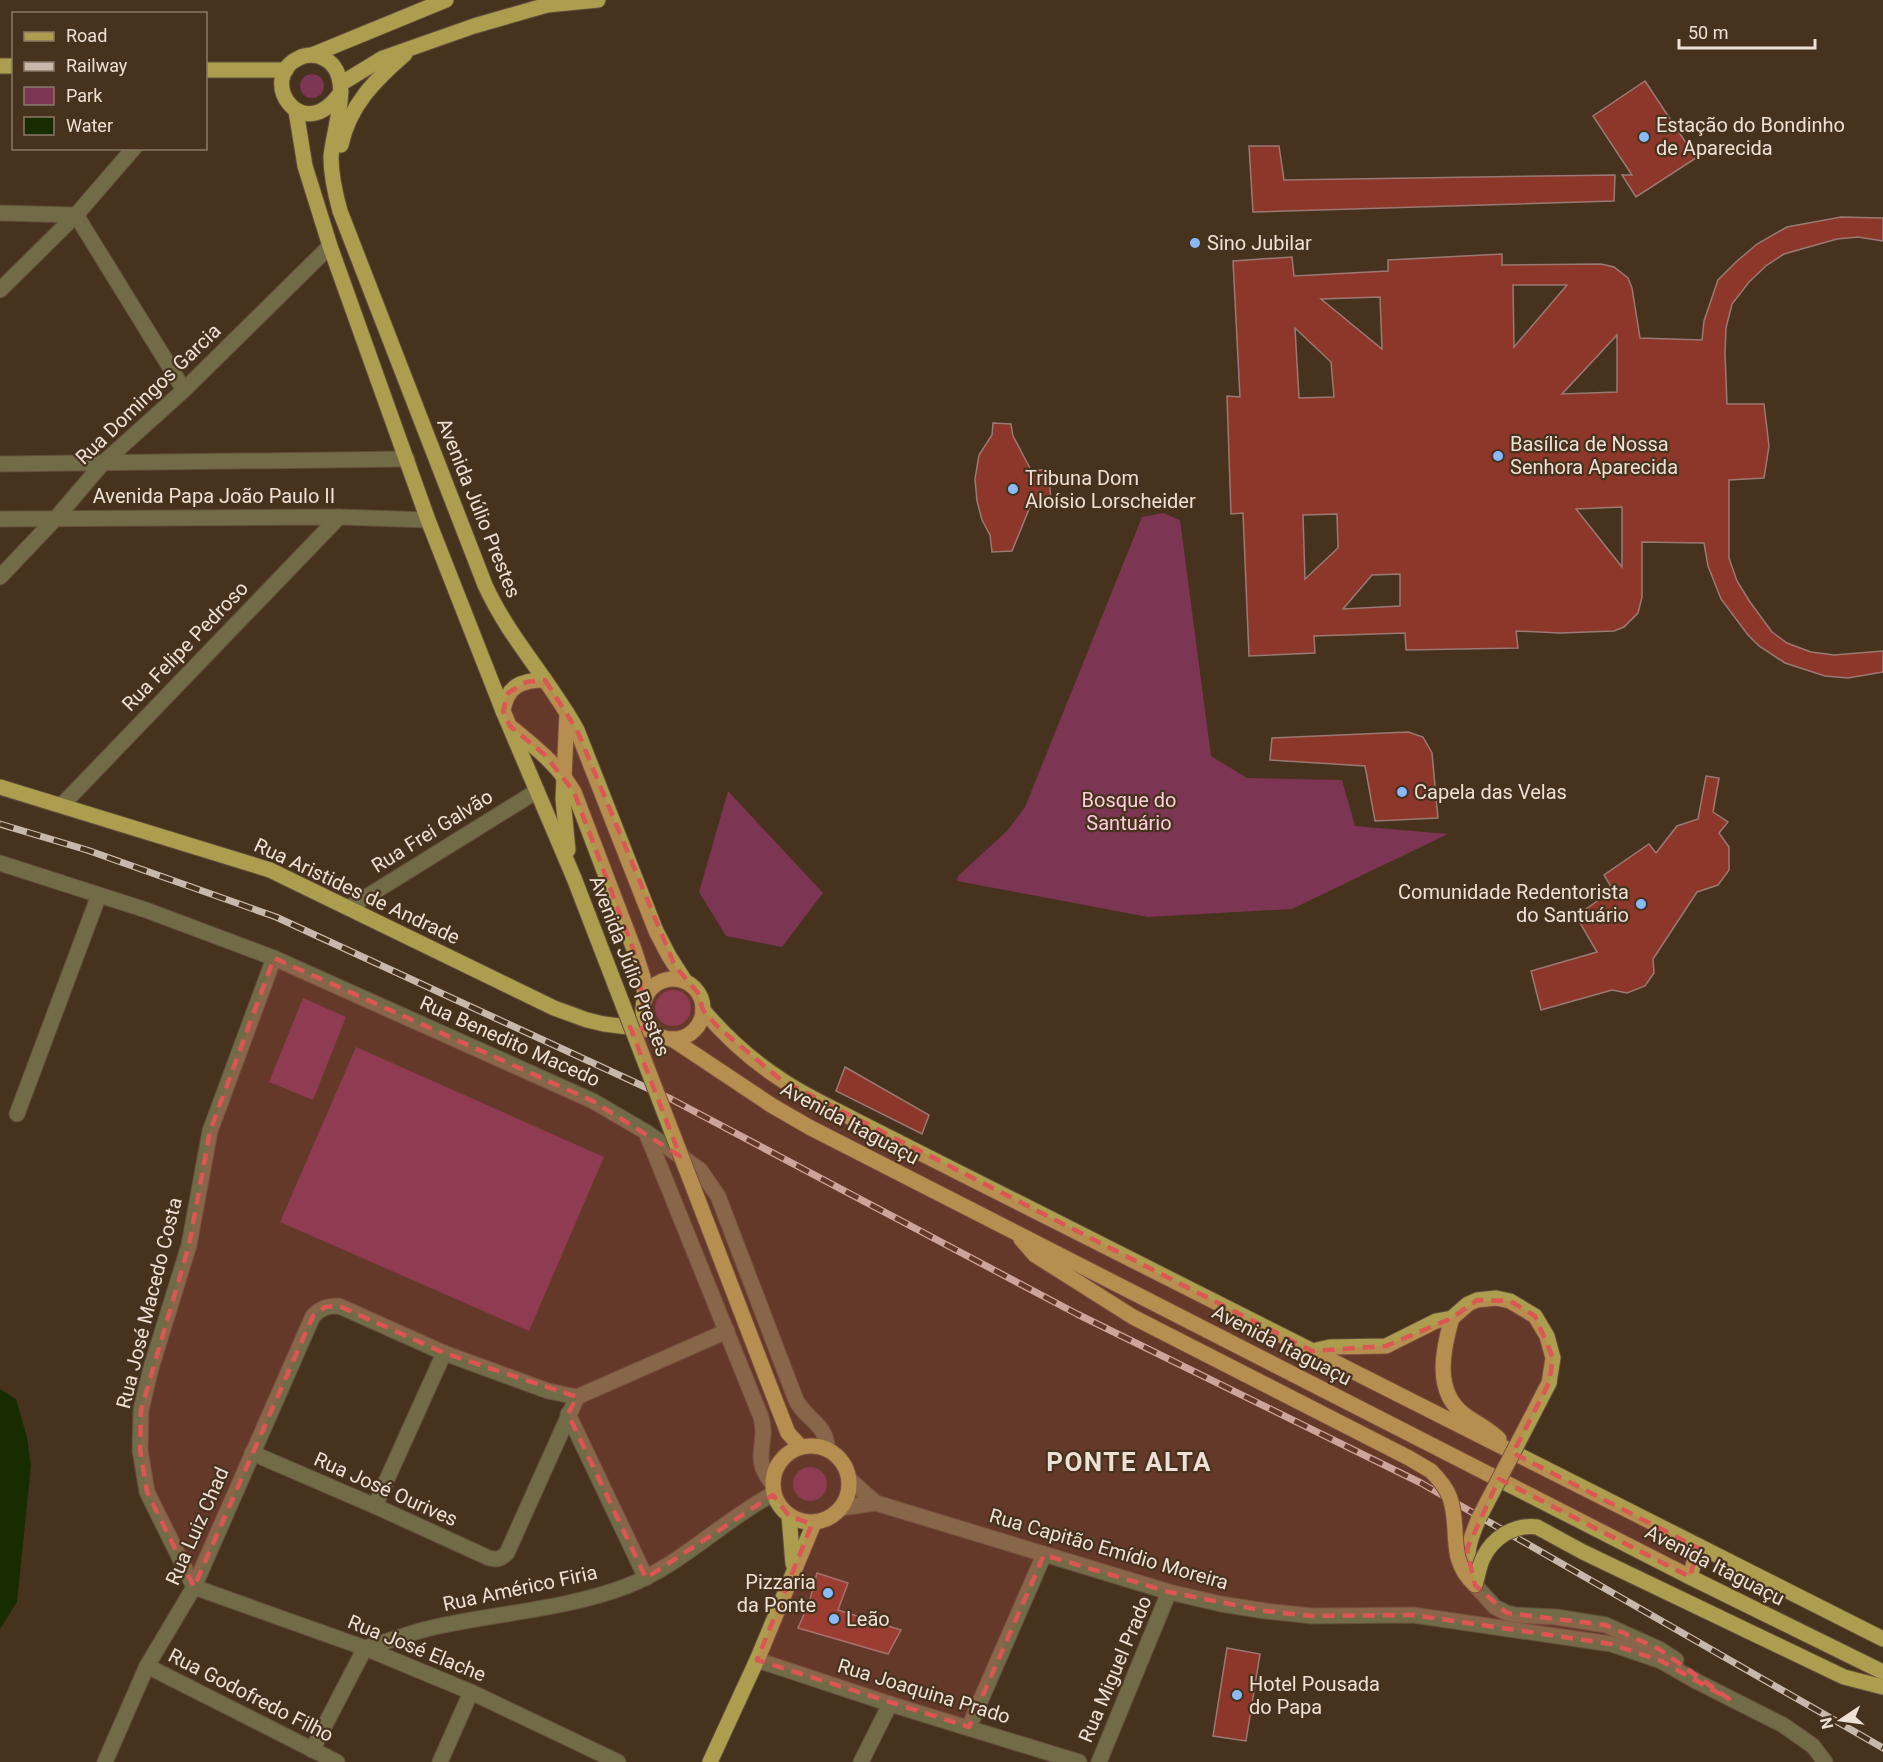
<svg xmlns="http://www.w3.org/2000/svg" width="1883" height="1762" font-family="Roboto,sans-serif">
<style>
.green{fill:#7c3552}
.water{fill:#182c02}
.building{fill:#8c372a;stroke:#9b7973;stroke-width:1.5;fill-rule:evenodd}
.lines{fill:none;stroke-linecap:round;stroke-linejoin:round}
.minor-casing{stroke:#624e3b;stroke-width:17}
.major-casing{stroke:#624e3b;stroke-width:17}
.minor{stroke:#726b47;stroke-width:15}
.major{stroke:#ac9d4f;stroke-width:15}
.rail-casing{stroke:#c8b8ab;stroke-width:7}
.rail{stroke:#47321e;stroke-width:4.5;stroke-dasharray:14;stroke-linecap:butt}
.major-bridge-casing{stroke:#624e3b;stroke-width:17;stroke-linecap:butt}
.major-bridge{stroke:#ac9d4f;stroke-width:15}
.marked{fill:#dc5653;fill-opacity:0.2;stroke:#dc5653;stroke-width:4.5;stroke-dasharray:12 8;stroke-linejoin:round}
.poi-dot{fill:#89bafc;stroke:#47321e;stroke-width:2}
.labels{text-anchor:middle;stroke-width:4.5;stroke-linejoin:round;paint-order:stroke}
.poi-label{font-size:20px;fill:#eee0d4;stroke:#47321e;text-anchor:start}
.street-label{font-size:20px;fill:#eee0d4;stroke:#47321e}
.park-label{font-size:20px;fill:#feccdc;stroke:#47321e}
.district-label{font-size:26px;font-weight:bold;letter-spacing:1.5px;fill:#eee0d4;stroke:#47321e}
</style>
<rect width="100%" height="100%" fill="#47321e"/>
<g class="green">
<circle cx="312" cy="86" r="12"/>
<polygon points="1163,513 1180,520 1211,756 1247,778 1342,780 1355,826 1448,834 1292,909 1148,917 957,881 958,876 1008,830 1025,807 1142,517"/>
<polygon points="728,791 823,893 782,947 726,936 699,892"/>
<circle cx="673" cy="1008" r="18"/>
<polygon points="303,998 346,1017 313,1100 269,1082"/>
<polygon points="356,1047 604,1157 529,1331 280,1222"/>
<circle cx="810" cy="1484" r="17"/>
</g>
<polygon class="water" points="0,1389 16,1399 27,1437 31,1466 17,1602 0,1629"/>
<g class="building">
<polygon points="1645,81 1696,158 1636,197 1622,175 1632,175 1593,116"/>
<polygon points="1249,146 1279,146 1284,180 1615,175 1614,201 1253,212"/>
<path d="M 1841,217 L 1883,218 L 1883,241 L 1858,237 L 1837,239 L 1784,254 L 1767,265 L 1749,282 L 1732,304 L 1726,328 L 1725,354 L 1727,404 L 1764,404 L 1769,446 L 1764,478 L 1729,480 L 1729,558 L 1737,581 L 1750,602 L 1772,632 L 1787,643 L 1811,652 L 1834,655 L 1883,651 L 1883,672 L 1848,678 L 1825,676 L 1785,663 L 1759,646 L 1748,635 L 1721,599 L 1708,566 L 1704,543 L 1642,542 L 1642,597 L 1638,613 L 1624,627 L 1614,631 L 1560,633 L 1516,631 L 1518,648 L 1406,650 L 1405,633 L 1314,636 L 1315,653 L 1249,656 L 1243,513 L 1231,514 L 1227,396 L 1240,397 L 1233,261 L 1292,257 L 1294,276 L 1388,271 L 1388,260 L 1502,254 L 1502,265 L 1601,264 L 1614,267 L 1628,278 L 1632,288 L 1640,338 L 1702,340 L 1704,321 L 1718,280 L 1736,262 L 1757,244 L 1787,227 ZM 1513,285 L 1567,285 L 1514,347 ZM 1380,297 L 1382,349 L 1321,299 ZM 1295,328 L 1331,362 L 1334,397 L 1299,398 ZM 1617,335 L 1617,392 L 1562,394 ZM 1622,507 L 1622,567 L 1576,509 ZM 1337,514 L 1338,548 L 1305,579 L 1303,515 ZM 1400,574 L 1400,606 L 1343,609 L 1372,575 Z"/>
<polygon points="993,423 1011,424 1013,436 1031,470 1048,470 1051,499 1032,502 1012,551 992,552 990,535 982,520 977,501 975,479 979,455 992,435"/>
<polygon points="1408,732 1423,737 1432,753 1438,818 1375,821 1365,766 1270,760 1272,738"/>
<polygon points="1706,776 1719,778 1713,812 1728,822 1719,833 1729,847 1729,870 1718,885 1697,892 1653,959 1654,973 1645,986 1627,993 1612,990 1541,1010 1531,971 1597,952 1576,916 1613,890 1604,875 1649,844 1656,853 1677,826 1698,819"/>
<polygon points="845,1067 929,1115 922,1134 836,1091"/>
<polygon points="817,1573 848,1583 838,1610 901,1630 888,1654 798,1628 809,1603"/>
<polygon points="1227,1648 1260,1654 1246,1741 1213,1736"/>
</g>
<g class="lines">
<defs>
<g id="minor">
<polyline points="0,213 76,215 184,390"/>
<polyline points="0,290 76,215 134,148"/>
<polyline points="0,464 407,459"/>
<polyline points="0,519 339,517 428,520"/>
<polyline points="0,577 57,517 103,463 184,390 330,246"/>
<polyline points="62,805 339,517"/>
<path d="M 0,863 L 146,910 L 274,958 L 593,1101 L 646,1132 L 700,1170 L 718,1196 L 796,1400 C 805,1419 828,1425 827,1449"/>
<polyline points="350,907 537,791"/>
<polyline points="274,958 210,1131 189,1245 151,1368 141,1410 140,1450 147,1492 194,1587 365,1648 471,1692 618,1762"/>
<polyline points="17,1114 99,895"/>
<path d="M 646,1132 L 761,1417 C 769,1444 750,1457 772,1483"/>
<polyline points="568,1414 646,1578"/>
<path d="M 252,1453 L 375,1506 L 489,1558 C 497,1560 501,1559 507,1553 L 577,1397"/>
<polyline points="849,1479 876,1503 1169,1592 1221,1604 1265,1611 1312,1616 1413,1615 1611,1644 1661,1661 1696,1681 1783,1725 1813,1746 1825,1762"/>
<polyline points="375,1506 444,1353"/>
<polyline points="841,1508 876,1503"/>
<polyline points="1475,1585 1495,1607 1507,1613 1516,1615 1556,1617 1606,1625 1659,1649 1676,1660"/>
<polyline points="757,1660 890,1704 1079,1762"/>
<polyline points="147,1666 337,1762"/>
<polyline points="969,1727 1044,1555"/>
<path d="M 312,1750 L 365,1648 C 387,1642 409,1633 431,1628 C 495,1613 564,1610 627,1586 C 681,1565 722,1521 773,1494"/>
<path d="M 105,1762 L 147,1666 L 194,1587 L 313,1316 C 321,1308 327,1306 339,1306 L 444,1353 L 548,1391 L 577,1397 L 727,1331"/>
<polyline points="440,1762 471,1692"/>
<polyline points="861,1762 890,1704"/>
<polyline points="1099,1762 1169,1592"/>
</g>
<g id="major">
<polyline points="312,55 446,0"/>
<polyline points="0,66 14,66"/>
<polyline points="206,70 286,70"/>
<polyline points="342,83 383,58 474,26 547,5 598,0"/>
<path d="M 341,92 C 302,149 256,78 299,58 C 307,54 317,54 325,59 C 355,75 333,129 331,157 C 331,176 335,193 340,211 L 485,585 C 509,638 549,679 577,730 L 656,931 L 669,956 L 685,981"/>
<polyline points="296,111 305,166 330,246 428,520 503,711 574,878"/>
<path d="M 341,145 C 349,106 375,80 405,54"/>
<path d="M 503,711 C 507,686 521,680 545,680"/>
<polyline points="567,713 563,799 568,850"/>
<path d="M 512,728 C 536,748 558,765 574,792 L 635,952 L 643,977 L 645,998"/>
<polyline points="0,787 270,870 554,1008 587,1020 604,1024 652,1030"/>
<circle cx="673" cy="1009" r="30"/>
<path d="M 703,1010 C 725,1036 750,1059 779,1078 C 803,1095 831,1107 857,1121 L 1883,1639"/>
<polyline points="672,1039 771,1105 809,1127 1690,1577 1883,1672"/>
<polyline points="1021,1239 1035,1255 1133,1317 1409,1458 1431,1471"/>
<path d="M 1452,1318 C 1443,1349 1433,1392 1465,1415 C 1476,1423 1489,1429 1499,1439"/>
<polyline points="1312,1351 1330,1347 1386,1346 1436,1321 1452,1318 1468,1304 1477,1300 1496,1298 1510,1301 1535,1316 1547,1336 1553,1358 1549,1383"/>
<polyline points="779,1410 788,1433 801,1447"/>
<circle cx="811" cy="1484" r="38"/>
<polyline points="789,1516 793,1564"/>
<polyline points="1537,1527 1583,1552 1844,1677 1883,1687"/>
<polyline points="1690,1577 1698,1548"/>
<path d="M 1472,1579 C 1463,1557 1470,1539 1479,1518"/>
<polyline points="710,1762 757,1660 814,1523"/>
</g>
</defs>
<use href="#minor" class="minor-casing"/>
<use href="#major" class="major-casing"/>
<use href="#minor" class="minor"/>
<use href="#major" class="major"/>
<defs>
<polyline id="rail" points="0,824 87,850 276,917 671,1099 1077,1314 1421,1483 1883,1748"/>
</defs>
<use href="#rail" class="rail-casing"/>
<use href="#rail" class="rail"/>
<defs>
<g id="major-bridge">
<polyline points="574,878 779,1410"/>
<path d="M 1431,1471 C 1439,1479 1446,1487 1450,1498 C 1461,1530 1446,1558 1475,1585 C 1478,1576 1479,1566 1483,1558 C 1493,1537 1515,1524 1537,1527"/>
<polyline points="1479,1518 1549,1383"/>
</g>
</defs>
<use href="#major-bridge" class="major-bridge-casing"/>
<use href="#major-bridge" class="major-bridge"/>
</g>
<path class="marked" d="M 545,680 L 577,730 L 675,966 L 698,993 L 703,1010 L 719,1028 L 781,1080 L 1312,1351 L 1386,1346 L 1452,1318 L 1477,1300 L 1510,1301 L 1535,1316 L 1553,1358 L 1549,1383 L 1513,1453 L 1698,1548 L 1690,1577 L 1499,1479 L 1467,1549 L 1475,1585 L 1507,1613 L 1606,1625 L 1659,1649 L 1729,1699 L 1661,1661 L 1611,1644 L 1413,1615 L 1312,1616 L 1265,1611 L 1169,1592 L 1044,1555 L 969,1727 L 757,1660 L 812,1524 L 789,1516 L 773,1495 L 646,1578 L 568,1414 L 577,1397 L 444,1353 L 339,1306 L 325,1307 L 313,1316 L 194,1587 L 147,1492 L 140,1450 L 141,1410 L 189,1245 L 210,1131 L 274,958 L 593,1101 L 680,1156 L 630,1027 L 645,1029 L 638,962 L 574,792 L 545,755 L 510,726 L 503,711 L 508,693 L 526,682 Z"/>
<g class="poi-dot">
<circle cx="1644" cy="137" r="6"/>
<circle cx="1195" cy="243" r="6"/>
<circle cx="1498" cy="456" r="6"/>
<circle cx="1013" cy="489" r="6"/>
<circle cx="1402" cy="792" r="6"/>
<circle cx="1641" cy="904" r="6"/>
<circle cx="828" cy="1593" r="6"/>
<circle cx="834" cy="1619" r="6"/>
<circle cx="1237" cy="1695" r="6"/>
</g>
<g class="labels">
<g class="poi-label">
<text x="1656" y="132">Estação do Bondinho<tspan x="1656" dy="23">de Aparecida</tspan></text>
<text x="1207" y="250">Sino Jubilar</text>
<text x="1510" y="451">Basílica de Nossa<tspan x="1510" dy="23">Senhora Aparecida</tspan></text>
<text x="1025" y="485">Tribuna Dom<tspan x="1025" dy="23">Aloísio Lorscheider</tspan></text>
<text x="1414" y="799">Capela das Velas</text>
<text x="1629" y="899" text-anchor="end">Comunidade Redentorista<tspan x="1629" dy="23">do Santuário</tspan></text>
<text x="816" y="1589" text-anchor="end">Pizzaria<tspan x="816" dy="23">da Ponte</tspan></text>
<text x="846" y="1626">Leão</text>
<text x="1249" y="1691">Hotel Pousada<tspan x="1249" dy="23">do Papa</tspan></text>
</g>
<g class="street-label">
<text transform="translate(148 394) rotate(-44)" y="7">Rua Domingos Garcia</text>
<text x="214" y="503">Avenida Papa João Paulo II</text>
<text transform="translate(479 508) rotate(68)" y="7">Avenida Júlio Prestes</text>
<text transform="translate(185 646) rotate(-46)" y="7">Rua Felipe Pedroso</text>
<text transform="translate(432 831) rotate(-32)" y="7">Rua Frei Galvão</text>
<text transform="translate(357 891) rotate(25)" y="7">Rua Aristides de Andrade</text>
<text transform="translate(630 966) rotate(69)" y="7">Avenida Júlio Prestes</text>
<text transform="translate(510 1041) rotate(24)" y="7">Rua Benedito Macedo</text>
<text transform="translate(850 1123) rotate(28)" y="7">Avenida Itaguaçu</text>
<text transform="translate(149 1303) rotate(-76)" y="7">Rua José Macedo Costa</text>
<text transform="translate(1282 1345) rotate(27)" y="7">Avenida Itaguaçu</text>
<text transform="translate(386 1489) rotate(24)" y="7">Rua José Ourives</text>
<text transform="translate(197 1526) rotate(-66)" y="7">Rua Luiz Chad</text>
<text transform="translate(1109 1549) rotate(16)" y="7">Rua Capitão Emídio Moreira</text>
<text transform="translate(1715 1565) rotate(27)" y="7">Avenida Itaguaçu</text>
<text transform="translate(520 1588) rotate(-12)" y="7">Rua Américo Firia</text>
<text transform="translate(417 1648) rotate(22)" y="7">Rua José Elache</text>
<text transform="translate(1115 1669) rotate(-67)" y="7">Rua Miguel Prado</text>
<text transform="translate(924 1691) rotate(17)" y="7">Rua Joaquina Prado</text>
<text transform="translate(251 1695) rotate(27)" y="7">Rua Godofredo Filho</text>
</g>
<g class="park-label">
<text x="1129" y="807">Bosque do<tspan x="1129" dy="23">Santuário</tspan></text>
</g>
<g class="district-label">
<text x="1129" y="1471">PONTE ALTA</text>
</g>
</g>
<rect x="12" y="12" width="195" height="138" fill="#47321e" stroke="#8a7867" stroke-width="1.5"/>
<rect x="24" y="32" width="30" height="9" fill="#ac9d4f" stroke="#8a7867" stroke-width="1.5"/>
<text x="66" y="42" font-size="18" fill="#eee0d4">Road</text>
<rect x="24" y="62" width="30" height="9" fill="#c8b8ab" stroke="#8a7867" stroke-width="1.5"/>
<text x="66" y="72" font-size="18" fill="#eee0d4">Railway</text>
<rect x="24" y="87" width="30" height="18" fill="#7c3552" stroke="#8a7867" stroke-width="1.5"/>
<text x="66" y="102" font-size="18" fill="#eee0d4">Park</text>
<rect x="24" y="117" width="30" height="18" fill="#182c02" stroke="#8a7867" stroke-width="1.5"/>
<text x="66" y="132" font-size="18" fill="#eee0d4">Water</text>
<g transform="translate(1841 1720) rotate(257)" stroke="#47321e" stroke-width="4.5" paint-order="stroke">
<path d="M0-4.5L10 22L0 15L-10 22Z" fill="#eee0d4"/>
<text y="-9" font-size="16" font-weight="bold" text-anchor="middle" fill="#eee0d4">N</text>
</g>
<path d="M1679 39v9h136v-9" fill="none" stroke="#eee0d4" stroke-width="3"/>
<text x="1688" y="39" font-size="18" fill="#eee0d4" stroke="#47321e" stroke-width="4.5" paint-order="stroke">50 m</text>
</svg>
